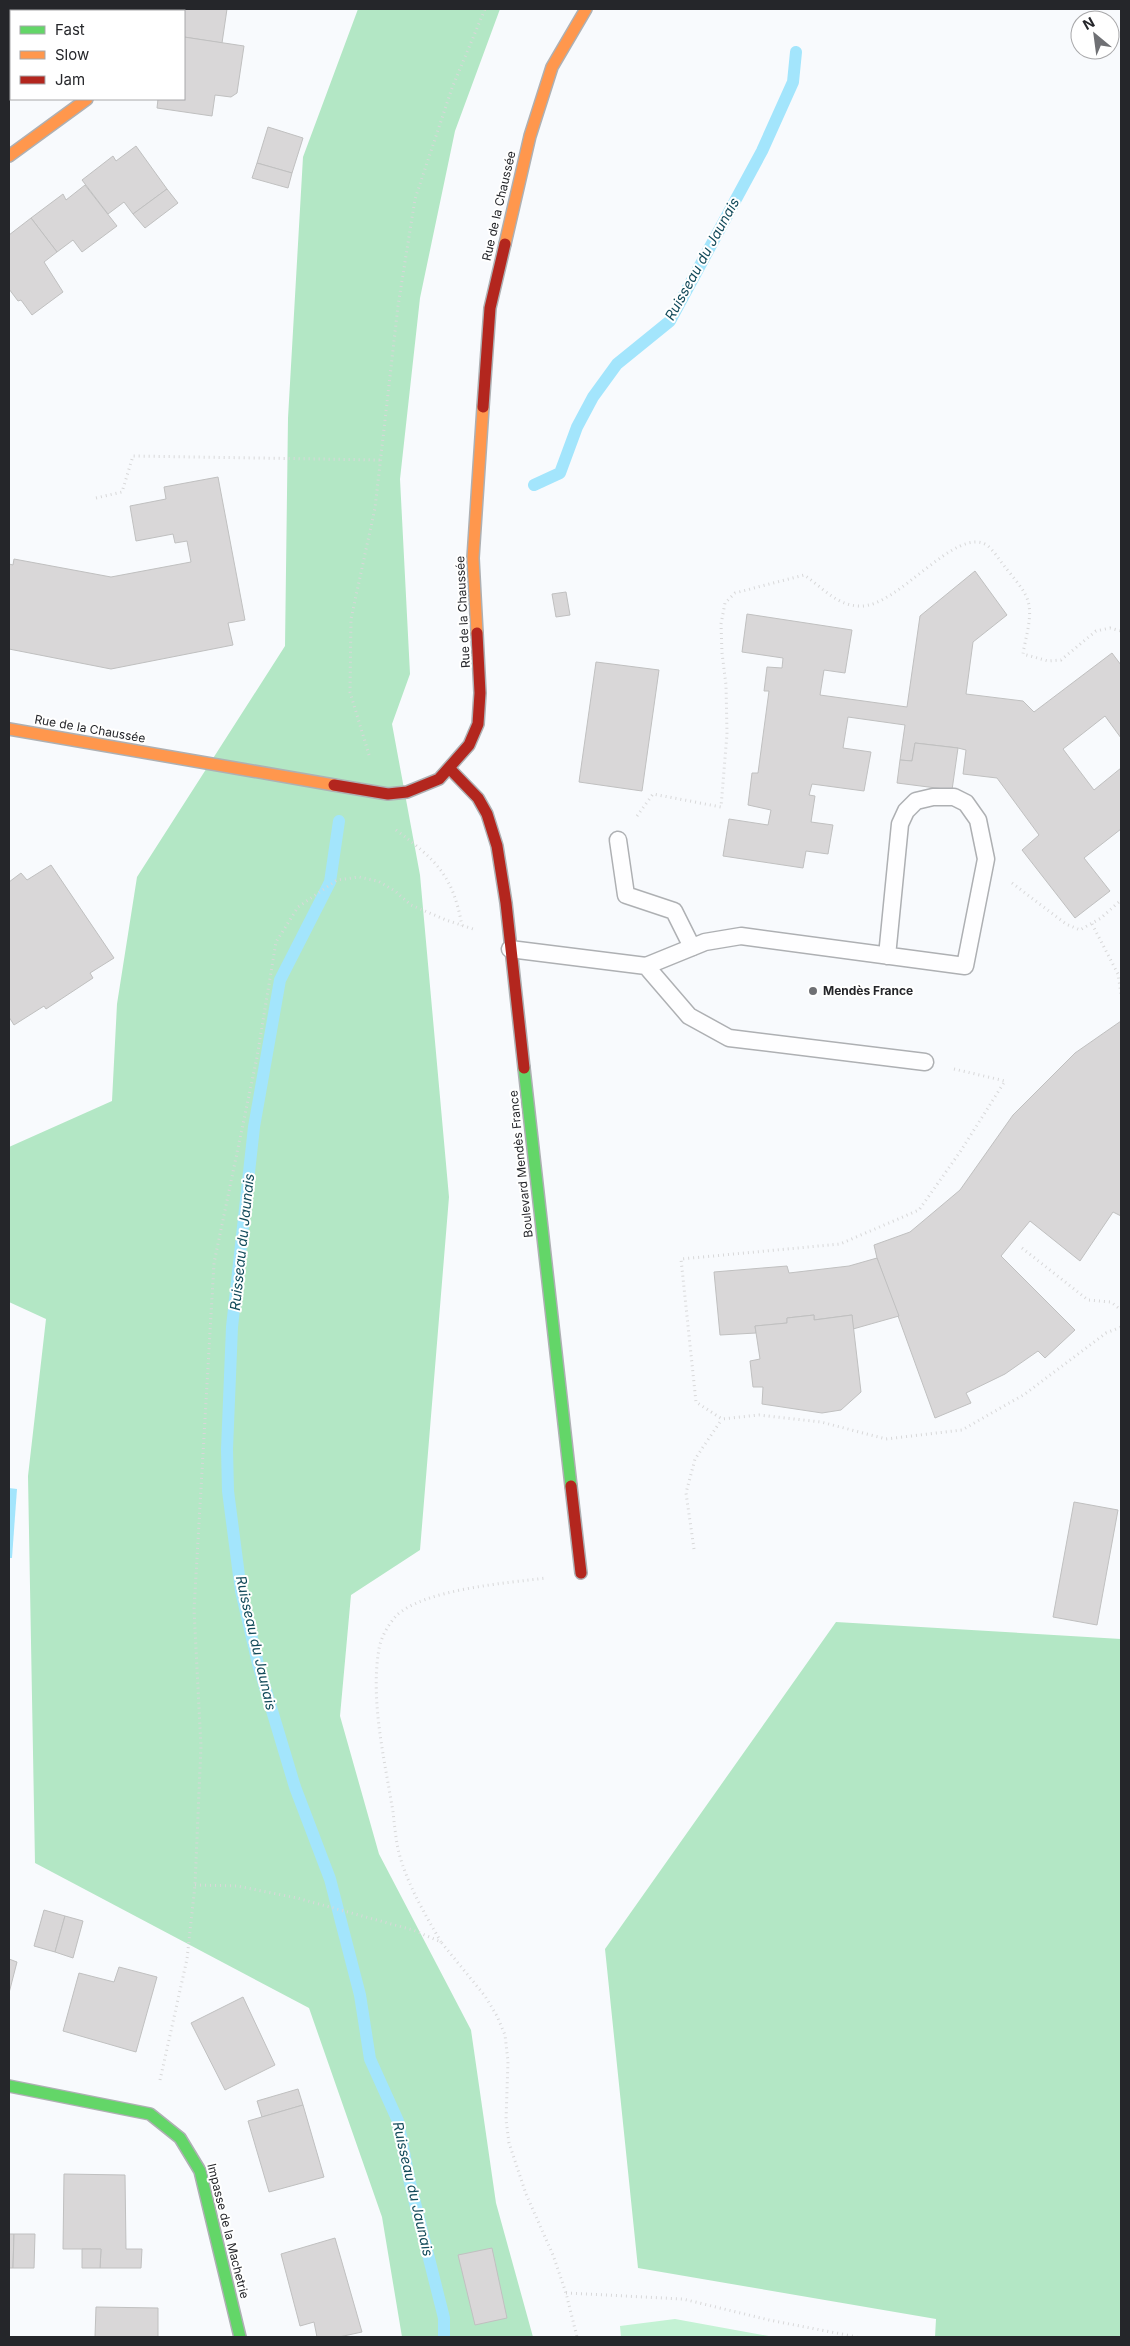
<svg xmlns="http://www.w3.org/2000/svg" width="1130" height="2346" font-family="Inter,sans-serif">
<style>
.green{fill:#c4f2d4}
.forest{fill:#b3e7c5}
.water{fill:#a3e5fc}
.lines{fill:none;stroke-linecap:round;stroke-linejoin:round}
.stream{stroke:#a3e5fc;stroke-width:12}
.building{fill:#d9d7d8;stroke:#c0c0c0}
.lane-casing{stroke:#aeb0b3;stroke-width:19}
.street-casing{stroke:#aeb0b3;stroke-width:30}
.fast-casing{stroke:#aeb0b3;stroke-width:14}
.slow-casing{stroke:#aeb0b3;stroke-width:14}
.jam-casing{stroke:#aeb0b3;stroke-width:14}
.path{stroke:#d8d8d9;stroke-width:3;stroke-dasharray:1 4;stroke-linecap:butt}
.lane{stroke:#fefeff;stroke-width:16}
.street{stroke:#fefeff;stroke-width:28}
.fast{stroke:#63d668;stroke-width:11}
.slow{stroke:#ff974d;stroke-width:11}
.jam{stroke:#b3261e;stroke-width:11}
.poi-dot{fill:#6f7074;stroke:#fff;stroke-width:2}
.labels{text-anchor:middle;stroke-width:4;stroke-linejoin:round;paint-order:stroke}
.street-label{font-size:12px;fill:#25262a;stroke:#fff}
.poi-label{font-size:12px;font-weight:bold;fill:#25262a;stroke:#fff;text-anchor:start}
.water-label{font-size:14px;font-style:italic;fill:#124a5a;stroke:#fff}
</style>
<rect width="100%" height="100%" fill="#f8fafd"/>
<polygon class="green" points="675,2319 774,2337 621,2337 620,2326"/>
<g class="forest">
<polygon points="358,9 500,9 455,131 420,298 400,479 410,674 392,724 420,875 449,1197 420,1550 351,1595 340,1716 379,1854 471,2030 496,2203 533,2337 402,2337 382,2217 309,2008 35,1863 28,1476 46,1319 9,1302 9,1147 112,1101 117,1004 137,877 285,646 288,418 303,157"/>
<polygon points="836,1622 1121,1639 1121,2337 935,2337 936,2319 638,2268 605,1949"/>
</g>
<polygon class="water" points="9,1488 17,1489 12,1558 9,1558"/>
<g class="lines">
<g class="stream">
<polyline points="534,485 560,473 577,427 593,397 617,364 670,321 762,151 793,82 796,52"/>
<polyline points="339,821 330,882 280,980 254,1127 232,1327 227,1449 228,1491 241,1591 258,1664 295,1787 330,1879 360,1995 370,2059 398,2121 410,2183 444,2318 444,2337"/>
</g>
</g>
<g class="building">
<polygon points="28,9 74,9 74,11 27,11"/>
<polygon points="178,9 227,9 222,43 184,37 184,11 177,11"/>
<rect x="9" y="18" width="2" height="56"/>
<polygon points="184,37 244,46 237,93 231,97 215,95 212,116 157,108 158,99 184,99"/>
<polygon points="268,127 303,138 292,173 257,163"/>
<polygon points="136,146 167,189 133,214 124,202 108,214 82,180 113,156 116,161"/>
<polygon points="257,163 292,173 288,188 252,178"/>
<polygon points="85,185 117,226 82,252 73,240 57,252 31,218 63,194 66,200"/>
<polygon points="167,189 178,203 145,228 133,214"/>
<polygon points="31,218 57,252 44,262 63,292 32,315 21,300 18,301 9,289 9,235"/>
<polygon points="218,477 245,620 228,623 233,645 111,669 9,649 9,564 13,565 14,559 111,577 191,562 187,541 175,543 173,534 136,541 130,506 166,499 164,487"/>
<polygon points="975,571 1007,615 973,642 966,694 1023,701 1034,712 1112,653 1121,665 1121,738 1105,716 1063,749 1094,790 1121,768 1121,829 1084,858 1110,891 1075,918 1022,850 1039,835 997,778 963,774 966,750 958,748 915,743 912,761 900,760 905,725 848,717 843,748 871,752 864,791 812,784 809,795 815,796 811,822 833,825 828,854 806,851 803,868 723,856 729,819 768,825 771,810 748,805 752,773 758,773 769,691 764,691 767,667 782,668 783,658 742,652 747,614 852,630 845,673 824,670 820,695 907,707 920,616"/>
<polygon points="566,592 570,615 556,617 552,594"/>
<polygon points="596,662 659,670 642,791 579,782"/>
<polygon points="915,743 958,748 952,790 897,783 900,760 912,761"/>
<polygon points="51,865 114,958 90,973 93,978 46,1009 44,1006 14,1025 9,1017 9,882 21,873 27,880"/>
<polygon points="1121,1021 1121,1216 1113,1212 1080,1261 1030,1221 1001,1256 1075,1330 1045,1358 1038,1351 1005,1374 966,1393 971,1403 935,1418 877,1258 874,1245 910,1232 960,1190 1013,1115 1075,1053"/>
<polygon points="877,1258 899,1316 853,1329 852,1315 814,1320 814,1315 787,1318 787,1323 755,1326 756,1333 720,1335 714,1272 787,1266 789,1273 849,1266"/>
<polygon points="814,1315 814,1320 852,1315 861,1392 841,1410 822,1413 762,1404 763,1387 753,1387 750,1361 760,1359 755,1326 787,1323 787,1318"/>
<polygon points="1074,1502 1118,1510 1097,1625 1053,1617"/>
<polygon points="44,1910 65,1916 55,1952 34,1946"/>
<polygon points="65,1916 83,1921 73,1958 55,1952"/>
<polygon points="9,1959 17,1962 9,1993"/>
<polygon points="119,1967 157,1977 136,2052 63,2031 79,1973 114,1982"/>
<polygon points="243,1997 275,2065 225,2090 191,2023"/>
<polygon points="298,2089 303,2105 262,2117 257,2101"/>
<polygon points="303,2105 324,2177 269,2192 248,2121"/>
<polygon points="64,2174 125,2175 126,2249 142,2249 141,2268 100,2268 101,2249 63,2249"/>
<polygon points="9,2234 14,2234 13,2268 9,2268"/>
<polygon points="14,2234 35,2234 34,2268 13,2268"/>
<polygon points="335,2238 362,2332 339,2337 317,2337 314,2322 300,2326 281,2254"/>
<polygon points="492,2248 507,2318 475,2325 458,2255"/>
<polygon points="82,2249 101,2249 100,2268 82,2268"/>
<polygon points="96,2307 158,2308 158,2337 95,2337"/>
</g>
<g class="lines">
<defs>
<g id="lane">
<polyline points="618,840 626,895 674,911 692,947"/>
<polyline points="510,949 646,966 689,1016 729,1038 925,1062"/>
<polyline points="646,966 705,942 741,936 965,966 986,859 978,820 966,803 954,797 933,797 916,801 906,811 900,824 887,956"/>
</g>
<polyline id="street" points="106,11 106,9"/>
<g id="fast">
<polyline points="524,1068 571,1486"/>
<polyline points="9,2086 150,2114 180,2138 200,2171 240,2337"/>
</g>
<g id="slow">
<polyline points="9,156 87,99"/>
<polyline points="505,244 530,136 552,67 586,9"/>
<polyline points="477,633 473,558 483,407"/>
<polyline points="9,729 334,785"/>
</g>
<g id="jam">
<polyline points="483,407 490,308 505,244"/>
<polyline points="450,769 478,798 487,814 497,846 506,903 524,1068"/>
<polyline points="334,785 388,794 407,792 439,779 469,745 478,724 480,693 477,633"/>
<polyline points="571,1486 581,1573"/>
</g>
</defs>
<use href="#lane" class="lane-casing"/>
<use href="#street" class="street-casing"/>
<use href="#fast" class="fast-casing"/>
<use href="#slow" class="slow-casing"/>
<use href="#jam" class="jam-casing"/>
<g class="path">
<polyline points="96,498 122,492 133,456 381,460"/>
<polyline points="369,755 350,692 351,619 375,508 398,306 415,199 452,88 485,9"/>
<path d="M 637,816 L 653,794 L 721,807 L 727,734 L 726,685 L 722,653 L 721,624 L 725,603 L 735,593 L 804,575 C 822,587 837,606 860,606 C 898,608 957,523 988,546 C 994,551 1000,561 1005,567 C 1012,576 1025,590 1028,601 C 1033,617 1025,639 1023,654 L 1048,661 L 1061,660 L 1096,631 L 1110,628 L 1121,631"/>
<path d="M 396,830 C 436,860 453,875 462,926"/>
<polyline points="1012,883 1066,924 1080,930 1101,918 1121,900"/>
<polyline points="1092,924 1118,974 1121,994"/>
<polyline points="954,1069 1005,1081 960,1152 919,1210 840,1244 681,1259 696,1402 722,1419 759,1415 821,1422 886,1439 962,1430 1025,1394 1106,1333 1121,1327"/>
<polyline points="1022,1248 1088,1300 1111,1302 1121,1310"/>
<polyline points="694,1549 686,1493 695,1459 722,1419"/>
<polyline points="195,1885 237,1886 297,1898 413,1930 441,1942 485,1996 497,2016 505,2035 508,2061 506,2120 509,2143 526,2194 553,2255 566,2293 577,2337"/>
<path d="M 441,1942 C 426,1916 410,1889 401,1860 C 396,1845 395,1828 393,1812 C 385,1762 370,1700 379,1649 C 381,1637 388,1625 396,1616 C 424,1589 507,1583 546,1578"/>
<polyline points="160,2080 187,1959 195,1885 201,1746 194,1610 214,1263 257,1057 276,942 298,907 337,880 359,877 378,881 395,891 411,905 446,920 473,929"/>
<polyline points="566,2293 683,2299 769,2320 857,2337"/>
</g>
<use href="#lane" class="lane"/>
<use href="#street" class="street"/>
<use href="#fast" class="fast"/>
<use href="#slow" class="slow"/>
<use href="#jam" class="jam"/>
</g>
<circle class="poi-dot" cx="813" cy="991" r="5"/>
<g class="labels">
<g class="street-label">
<text transform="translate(499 206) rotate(-77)" y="4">Rue de la Chaussée</text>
<text transform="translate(463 612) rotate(-93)" y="4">Rue de la Chaussée</text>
<text transform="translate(90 729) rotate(10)" y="4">Rue de la Chaussée</text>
<text transform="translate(521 1164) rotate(-96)" y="4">Boulevard Mendès France</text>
<text transform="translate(228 2231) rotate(76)" y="4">Impasse de la Machetrie</text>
</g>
<g class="poi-label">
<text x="823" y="995">Mendès France</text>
</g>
<g class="water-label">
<text transform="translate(702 259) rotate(-61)" y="5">Ruisseau du Jaunais</text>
<text transform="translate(242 1242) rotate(-84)" y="5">Ruisseau du Jaunais</text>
<text transform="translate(256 1643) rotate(77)" y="5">Ruisseau du Jaunais</text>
<text transform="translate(413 2189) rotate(77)" y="5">Ruisseau du Jaunais</text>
</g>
</g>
<rect width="1130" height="2346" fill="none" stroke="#25262a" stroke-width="20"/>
<rect x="10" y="10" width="175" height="90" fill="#ffffff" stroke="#a8a8aa"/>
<rect x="20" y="26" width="25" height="8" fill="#63d668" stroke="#a8a8aa"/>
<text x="55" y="35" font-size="15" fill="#25262a">Fast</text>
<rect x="20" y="51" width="25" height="8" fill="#ff974d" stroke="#a8a8aa"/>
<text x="55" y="60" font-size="15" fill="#25262a">Slow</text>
<rect x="20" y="76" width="25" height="8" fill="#b3261e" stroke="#a8a8aa"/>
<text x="55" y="85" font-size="15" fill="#25262a">Jam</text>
<g transform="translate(1095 35) rotate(331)"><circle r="24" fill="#ffffff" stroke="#a8a8aa"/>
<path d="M0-4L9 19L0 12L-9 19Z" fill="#6f7074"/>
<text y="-8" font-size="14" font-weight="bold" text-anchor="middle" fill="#25262a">N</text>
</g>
</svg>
